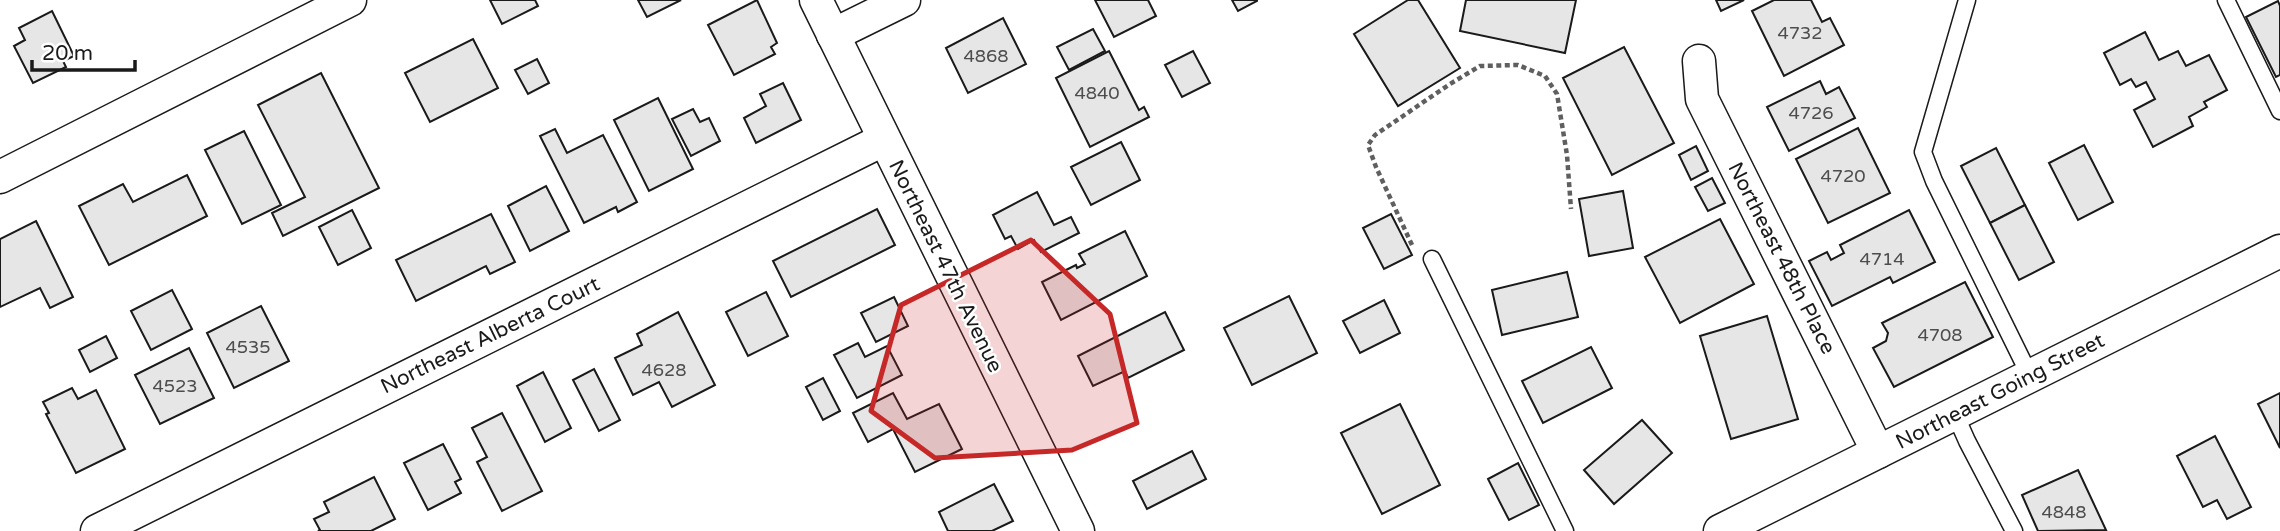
<svg xmlns="http://www.w3.org/2000/svg" width="2280" height="531" font-family="'Varela Round',sans-serif">
<style>
.building{fill:#e6e6e6;stroke:#1a1a1a;stroke-width:2}
.lines{fill:none;stroke-linecap:round;stroke-linejoin:round}
.lane-casing{stroke:#1a1a1a;stroke-width:19}
.street-casing{stroke:#1a1a1a;stroke-width:35}
.path{stroke:#5f5f5f;stroke-width:4.5;stroke-dasharray:5 3.5;stroke-linecap:butt}
.lane{stroke:#fff;stroke-width:16}
.street{stroke:#fff;stroke-width:32}
.marked{fill:#c62828;fill-opacity:0.2;stroke:#c62828;stroke-width:5;stroke-linejoin:round}
.labels{text-anchor:middle;stroke-width:5;stroke-linejoin:round;paint-order:stroke}
.number-label{font-size:18px;fill:#4d4d4d}
.street-label{font-size:21px;fill:#1a1a1a;stroke:#fff}
</style>
<rect width="100%" height="100%" fill="#fff"/>
<g class="building">
<polygon points="490,0 535,0 538,6 502,24"/>
<polygon points="638,0 681,0 647,17"/>
<polygon points="757,0 777,43 771,47 775,54 734,75 708,25"/>
<polygon points="1095,0 1148,0 1156,16 1114,37"/>
<polygon points="1232,0 1257,0 1257,1 1238,11"/>
<polygon points="1408,0 1418,0 1460,68 1398,106 1354,34"/>
<polygon points="1466,0 1576,0 1565,53 1460,31"/>
<polygon points="1716,0 1744,0 1721,11"/>
<polygon points="1774,0 1811,0 1822,22 1830,18 1844,45 1784,76 1752,11"/>
<polygon points="2278,1 2280,6 2280,75 2276,77 2246,17"/>
<polygon points="52,11 74,56 63,61 66,67 33,83 14,46 25,40 19,28"/>
<polygon points="1003,18 1026,64 968,93 946,48"/>
<polygon points="1093,29 1105,51 1069,70 1057,47"/>
<polygon points="2145,32 2159,60 2178,51 2186,66 2209,55 2227,90 2204,102 2207,107 2189,117 2193,126 2153,147 2134,110 2155,99 2146,82 2136,87 2131,79 2120,85 2104,53"/>
<polygon points="473,39 498,88 430,122 405,73"/>
<polygon points="1624,47 1674,143 1612,175 1563,78"/>
<polygon points="1109,51 1139,110 1144,107 1149,117 1090,147 1056,78"/>
<polygon points="1193,51 1210,83 1182,97 1165,65"/>
<polygon points="537,59 549,83 528,94 515,70"/>
<polygon points="321,73 379,188 283,236 272,213 305,197 258,105"/>
<polygon points="1820,81 1826,94 1839,87 1855,118 1789,151 1767,107"/>
<polygon points="783,83 801,120 756,143 744,118 766,106 760,94"/>
<polygon points="658,98 693,169 649,191 614,120"/>
<polygon points="693,109 700,122 709,118 720,141 691,156 672,119"/>
<polygon points="1858,128 1890,193 1828,223 1796,159"/>
<polygon points="555,129 567,153 603,135 637,202 618,212 616,207 584,223 540,136"/>
<polygon points="244,131 281,205 242,224 205,150"/>
<polygon points="1121,142 1140,180 1091,205 1071,167"/>
<polygon points="2084,145 2113,202 2078,220 2049,163"/>
<polygon points="1696,146 1708,171 1691,180 1679,155"/>
<polygon points="1996,148 2025,205 1990,223 1961,166"/>
<polygon points="187,175 207,216 109,265 79,206 123,184 133,202"/>
<polygon points="1712,178 1725,203 1708,211 1695,187"/>
<polygon points="546,186 569,231 530,251 508,206"/>
<polygon points="1623,191 1633,248 1589,256 1579,199"/>
<polygon points="1037,192 1054,225 1071,217 1079,233 1041,252 1034,240 1018,249 1011,236 1005,239 993,215"/>
<polygon points="2025,205 2054,262 2019,280 1990,223"/>
<polygon points="877,209 895,245 791,297 773,261"/>
<polygon points="352,210 371,248 338,265 319,227"/>
<polygon points="1909,210 1935,262 1893,283 1890,277 1832,306 1809,261 1827,252 1831,260 1844,253 1840,245"/>
<polygon points="491,214 515,262 490,274 486,266 416,301 396,260"/>
<polygon points="1391,214 1412,255 1384,269 1363,228"/>
<polygon points="1720,219 1754,284 1680,323 1645,257"/>
<polygon points="36,221 73,297 50,308 40,288 0,307 0,239"/>
<polygon points="1125,231 1147,276 1061,320 1042,282 1076,265 1077,268 1085,264 1079,254"/>
<polygon points="1567,272 1578,317 1502,335 1492,290"/>
<polygon points="1965,282 1993,337 1894,387 1873,348 1886,341 1888,333 1882,323"/>
<polygon points="172,290 192,329 151,350 131,311"/>
<polygon points="766,292 788,336 748,356 726,312"/>
<polygon points="1289,296 1317,353 1252,385 1224,328"/>
<polygon points="894,297 908,326 876,342 861,313"/>
<polygon points="1384,300 1400,333 1360,353 1343,321"/>
<polygon points="261,306 289,361 234,388 207,333"/>
<polygon points="678,312 715,385 672,407 659,382 633,395 615,358 642,345 637,334"/>
<polygon points="1165,312 1184,350 1128,378 1125,371 1093,386 1078,356"/>
<polygon points="1767,316 1798,419 1731,439 1700,336"/>
<polygon points="106,336 117,358 90,372 79,350"/>
<polygon points="858,343 865,357 887,346 902,375 857,398 834,355"/>
<polygon points="1591,347 1612,388 1543,423 1522,381"/>
<polygon points="189,348 214,398 160,424 135,375"/>
<polygon points="594,369 620,420 599,431 573,380"/>
<polygon points="543,372 571,428 545,442 517,386"/>
<polygon points="823,378 840,411 823,420 806,387"/>
<polygon points="72,388 78,399 96,390 125,449 76,473 46,414 49,413 43,402"/>
<polygon points="893,393 907,419 939,404 962,449 915,472 893,429 868,442 853,413"/>
<polygon points="2280,393 2280,448 2258,404"/>
<polygon points="1400,404 1440,485 1382,514 1341,433"/>
<polygon points="502,413 542,491 502,511 477,462 487,457 472,428"/>
<polygon points="1642,420 1672,453 1614,504 1584,470"/>
<polygon points="2215,436 2251,507 2227,519 2217,500 2203,507 2177,456"/>
<polygon points="443,444 461,479 455,482 461,493 428,510 404,463"/>
<polygon points="1192,451 1206,479 1147,509 1133,481"/>
<polygon points="1518,463 1539,505 1509,520 1488,479"/>
<polygon points="2078,470 2106,530 2038,531 2022,495"/>
<polygon points="374,477 395,519 371,531 318,531 320,530 314,519 329,512 324,502"/>
<polygon points="994,484 1013,521 992,531 948,531 939,512"/>
</g>
<g class="lines">
<defs>
<g id="lane">
<polyline points="1967,0 1923,152 1934,181 2030,376"/>
<polyline points="2226,0 2280,111"/>
<polyline points="1432,259 1565,531"/>
<polyline points="1955,414 1967,441 2014,531"/>
</g>
<g id="street">
<polyline points="816,0 1078,531"/>
<polyline points="833,35 904,0"/>
<polyline points="1699,61 1702,99 1878,452"/>
<polyline points="0,177 350,0"/>
<polyline points="97,531 883,140"/>
<polyline points="1720,531 2280,251"/>
</g>
</defs>
<use href="#lane" class="lane-casing"/>
<use href="#street" class="street-casing"/>
<polyline class="path" points="1412,245 1376,167 1368,145 1375,135 1450,84 1480,66 1518,65 1545,76 1557,94 1567,155 1571,209"/>
<use href="#lane" class="lane"/>
<use href="#street" class="street"/>
</g>
<path class="marked" d="M 1031,240 L 1110,314 L 1137,423 L 1072,450 L 935,458 L 871,411 L 901,305 Z"/>
<g class="labels">
<g class="number-label">
<text x="1800" y="39">4732</text>
<text x="986" y="62">4868</text>
<text x="1097" y="99">4840</text>
<text x="1811" y="119">4726</text>
<text x="1843" y="182">4720</text>
<text x="1882" y="265">4714</text>
<text x="1940" y="341">4708</text>
<text x="248" y="353">4535</text>
<text x="664" y="376">4628</text>
<text x="175" y="392">4523</text>
<text x="2064" y="518">4848</text>
</g>
<g class="street-label">
<text transform="translate(1782 258) rotate(63)" y="7">Northeast 48th Place</text>
<text transform="translate(946 266) rotate(64)" y="7">Northeast 47th Avenue</text>
<text transform="translate(490 335) rotate(-26)" y="7">Northeast Alberta Court</text>
<text transform="translate(2000 391) rotate(-27)" y="7">Northeast Going Street</text>
</g>
</g>
<path d="M32 60v10h103v-10" fill="none" stroke="#1a1a1a" stroke-width="3.5"/>
<text x="42" y="60" font-size="21" fill="#1a1a1a" stroke="#ffffff" stroke-width="5" paint-order="stroke">20 m</text>
</svg>
